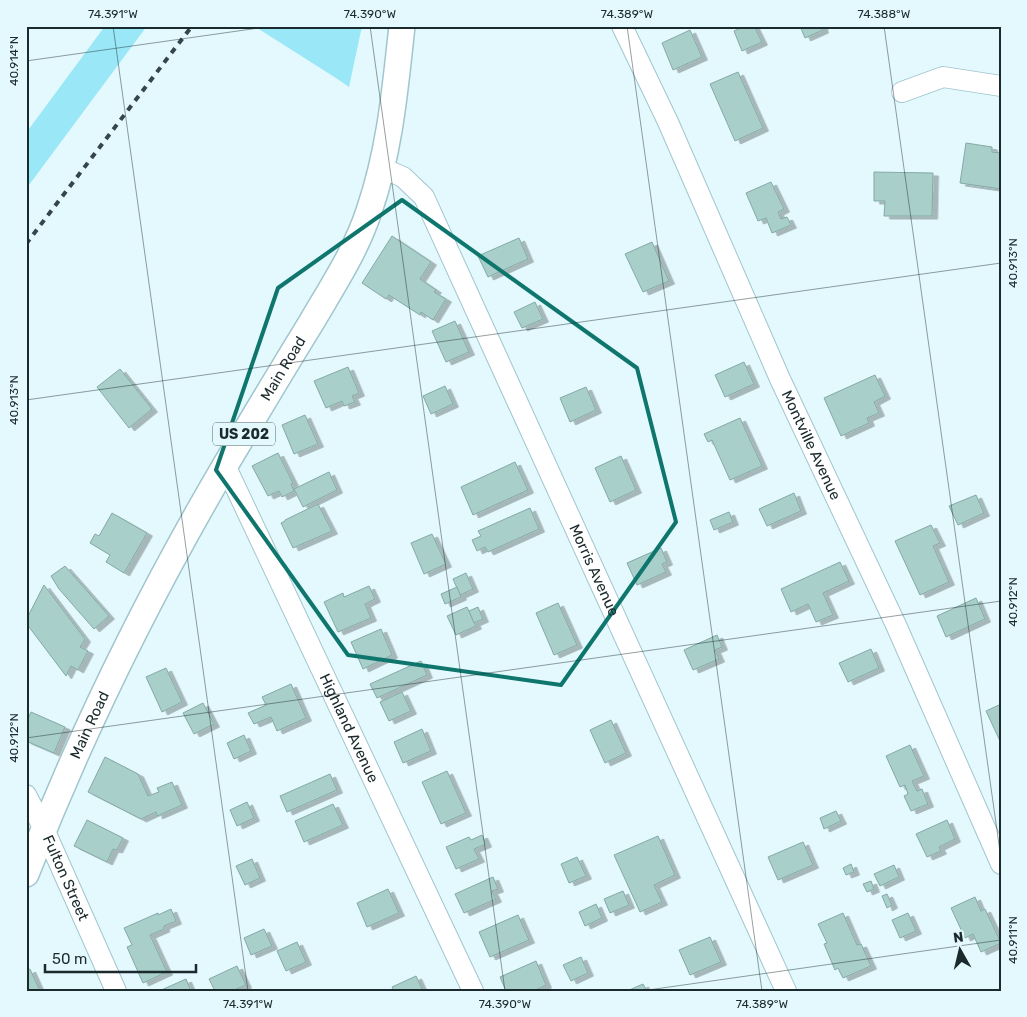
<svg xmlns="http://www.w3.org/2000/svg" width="1027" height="1017" font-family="Rubik,sans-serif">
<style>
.green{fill:#9ae7f8}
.building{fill:#a9cfcb;stroke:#84a9a5;filter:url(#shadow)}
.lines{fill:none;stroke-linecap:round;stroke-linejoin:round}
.minor-casing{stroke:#a1c5ce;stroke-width:22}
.major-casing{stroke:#a1c5ce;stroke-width:28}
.minor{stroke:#fff;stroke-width:20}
.major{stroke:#fff;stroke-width:25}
.rail{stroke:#354549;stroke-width:4;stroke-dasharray:6 6;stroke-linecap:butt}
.marked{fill:none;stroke:#0f766e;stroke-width:4;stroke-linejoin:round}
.ticks{fill:none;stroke:#1b2a2d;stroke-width:1;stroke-opacity:0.45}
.labels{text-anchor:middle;stroke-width:4;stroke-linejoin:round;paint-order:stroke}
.shield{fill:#e3f9fe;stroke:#57686c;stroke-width:1}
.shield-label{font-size:14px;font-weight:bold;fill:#1b2a2d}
.street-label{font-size:15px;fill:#1b2a2d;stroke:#e3f9fe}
.neatline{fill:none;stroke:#1b2a2d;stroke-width:2}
.ticks-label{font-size:12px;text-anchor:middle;fill:#1b2a2d}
</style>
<defs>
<filter id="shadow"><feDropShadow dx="5.5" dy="3" stdDeviation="0" flood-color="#0004"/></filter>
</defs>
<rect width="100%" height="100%" fill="#e3f9fe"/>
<g class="green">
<polygon points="105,26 147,26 26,189 26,133"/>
<polygon points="254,26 362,26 349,87 339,80"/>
</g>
<g class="building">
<polygon points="745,26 754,26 762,42 742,51 734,31"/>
<polygon points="800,26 822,26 823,30 805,38"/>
<polygon points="690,30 702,57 673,70 662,43"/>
<polygon points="738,72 763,128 735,141 710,84"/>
<polygon points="966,143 992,147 992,152 1001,153 1001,189 960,183"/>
<polygon points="874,172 933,173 932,216 884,216 885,201 874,201"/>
<polygon points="771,182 784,209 778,212 781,219 787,217 791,225 772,233 766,218 758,221 746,193"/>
<polygon points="392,236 431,262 420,279 436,290 434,292 446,299 433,320 421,312 420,315 389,295 386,299 362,283"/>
<polygon points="519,238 528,259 488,277 478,256"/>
<polygon points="652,242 669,281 643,292 625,254"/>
<polygon points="535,302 543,319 522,328 514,312"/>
<polygon points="455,321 469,352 446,362 432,331"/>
<polygon points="744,362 754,384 725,397 715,375"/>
<polygon points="348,367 359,393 352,396 355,402 344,406 342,401 326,408 314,381"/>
<polygon points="120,369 152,409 129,428 97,387"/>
<polygon points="875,375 885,396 874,402 879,413 867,418 869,423 841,436 824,398"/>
<polygon points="445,386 453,404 431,414 423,396"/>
<polygon points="586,387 596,410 570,422 560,398"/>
<polygon points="305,415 318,444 294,454 282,425"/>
<polygon points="740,418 762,466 730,480 712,440 708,442 704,434"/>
<polygon points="278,453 293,483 291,484 294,491 282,497 279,491 268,496 252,466"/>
<polygon points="621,456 636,490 610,502 595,468"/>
<polygon points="515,462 528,490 473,515 461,487"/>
<polygon points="329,472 337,490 303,507 294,489"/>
<polygon points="794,493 801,511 767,526 759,509"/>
<polygon points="976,495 984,513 958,525 949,506"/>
<polygon points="318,504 332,531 293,548 281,523 285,521 285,520"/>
<polygon points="530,508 539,529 488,552 485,547 477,551 472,540 481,536 478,531"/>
<polygon points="729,512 733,522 714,530 710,520"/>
<polygon points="112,513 147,533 124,573 106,562 110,555 90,543 95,534 99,536"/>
<polygon points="931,525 940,543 933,546 949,582 920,595 895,541"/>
<polygon points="432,534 446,564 424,574 411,543"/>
<polygon points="661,548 667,562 662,564 666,572 637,585 627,563"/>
<polygon points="840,562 849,581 823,593 833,615 816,622 808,604 791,612 781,589"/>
<polygon points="65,566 109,616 94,629 59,589 51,576"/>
<polygon points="466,573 473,589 460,595 453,579"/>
<polygon points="44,585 85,639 80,647 88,651 78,670 71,666 66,676 26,623 26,620"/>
<polygon points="369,586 375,599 365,604 371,618 338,632 324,602 343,593 344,597"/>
<polygon points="457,587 461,597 445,604 441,594"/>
<polygon points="976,598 985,619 946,637 937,616"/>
<polygon points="558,603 577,645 554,655 536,613"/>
<polygon points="467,607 476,626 456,635 447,616"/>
<polygon points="478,607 483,619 474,623 469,611"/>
<polygon points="381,629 392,655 363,669 351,642"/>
<polygon points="717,635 722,647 715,650 719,659 693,670 684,650"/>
<polygon points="871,649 879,668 848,682 839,663"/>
<polygon points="421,661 427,675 377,698 370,684"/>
<polygon points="166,668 182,702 162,712 146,677"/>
<polygon points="291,684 306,718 277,731 271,717 254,724 248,713 266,705 262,697"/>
<polygon points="402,692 411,711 389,721 380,702"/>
<polygon points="203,703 214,724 194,734 183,713"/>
<polygon points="1001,704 1001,740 1000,741 986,711"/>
<polygon points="31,712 65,727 54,753 26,741 26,723"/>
<polygon points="611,720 626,753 605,763 590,730"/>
<polygon points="422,729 431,751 403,763 394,742"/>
<polygon points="244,735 251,751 234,759 227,743"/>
<polygon points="910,745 924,776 912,781 917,791 922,789 928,804 911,811 904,796 908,794 905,785 900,787 886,756"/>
<polygon points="105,757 138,774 148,796 159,792 157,788 172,782 182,805 157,816 156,812 141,819 88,792"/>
<polygon points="447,771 466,813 441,824 422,782"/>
<polygon points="330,774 337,790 287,812 280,796"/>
<polygon points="247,802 254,818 237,826 230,810"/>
<polygon points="333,804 343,825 304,842 295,821"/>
<polygon points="836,811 841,821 824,829 820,818"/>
<polygon points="87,820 123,838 117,850 113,849 107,862 74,846"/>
<polygon points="947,820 955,839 939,847 941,851 927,857 916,834"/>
<polygon points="482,835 486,844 474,849 479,859 456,869 446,847 469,837 471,840"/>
<polygon points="658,836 675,875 654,885 662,902 640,912 614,855"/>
<polygon points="803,842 813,865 778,880 768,857"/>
<polygon points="577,857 586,876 569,883 561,864"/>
<polygon points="252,859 260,878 245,885 236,866"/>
<polygon points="851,864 854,872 846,875 843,868"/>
<polygon points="894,865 899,877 880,886 874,874"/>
<polygon points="493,877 498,889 492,891 496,899 464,913 455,894"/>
<polygon points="871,881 874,889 867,892 863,884"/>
<polygon points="388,889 399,913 367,927 357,903"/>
<polygon points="623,891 629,905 610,913 604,899"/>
<polygon points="887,894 892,905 887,908 882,896"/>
<polygon points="975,897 981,911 985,909 1001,943 981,952 973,934 965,938 951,908"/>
<polygon points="596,904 602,918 585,926 579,912"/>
<polygon points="171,909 176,921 164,926 164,929 150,935 167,972 143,983 127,947 132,945 124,928 158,913 158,915"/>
<polygon points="843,913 857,945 861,944 871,966 843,978 838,968 835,970 824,944 827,943 818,924"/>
<polygon points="908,913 916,931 900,938 892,920"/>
<polygon points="518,915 529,940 490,957 479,932"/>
<polygon points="264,929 272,946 251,955 244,938"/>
<polygon points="710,937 721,962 690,975 679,950"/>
<polygon points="297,942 306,962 286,971 277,951"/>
<polygon points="581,957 588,973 571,981 563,965"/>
<polygon points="536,961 546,985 534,991 506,991 500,977"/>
<polygon points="237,966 246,985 232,991 215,991 209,979"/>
<polygon points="30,969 40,991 26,991 26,971"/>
<polygon points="416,976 423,991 394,991 392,987"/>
<polygon points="186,979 191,991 159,991"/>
<polygon points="643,984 647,991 627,991"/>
</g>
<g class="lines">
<defs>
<g id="minor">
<path id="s1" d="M 622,26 L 668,122 L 780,379 L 896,625 L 1001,864"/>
<polyline points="902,92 943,77 1001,86"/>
<path id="s2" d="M 382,168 L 403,177 L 424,197 L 786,991"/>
<path id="s3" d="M 225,465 L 473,991"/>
<path id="s4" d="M 26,795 L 44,829 L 116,991"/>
</g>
<g id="major">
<path id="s5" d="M 26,874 C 81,733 149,595 226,464 C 254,417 282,370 311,323 C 332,287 356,251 369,211 C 390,150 395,90 402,26"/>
</g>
</defs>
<use href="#minor" class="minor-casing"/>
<use href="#major" class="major-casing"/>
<use href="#minor" class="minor"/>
<use href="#major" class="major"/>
<polyline class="rail" points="26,244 192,26"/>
</g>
<path class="marked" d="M 402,200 L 637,368 L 676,522 L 561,685 L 348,655 L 216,470 L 278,288 Z"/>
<path class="ticks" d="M 113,26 L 248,991M 370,26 L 505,991M 627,26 L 762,991M 884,26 L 1001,859M 26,61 L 273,26M 26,400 L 1001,263M 26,738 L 1001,601M 641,991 L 1001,940"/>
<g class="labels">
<rect class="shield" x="213" y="422.5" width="62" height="23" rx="4"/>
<g class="shield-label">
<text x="244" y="439">US 202</text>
</g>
<g class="street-label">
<text dy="5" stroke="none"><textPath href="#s5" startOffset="568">Main Road</textPath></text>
<text dy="5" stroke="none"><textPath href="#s1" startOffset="460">Montville Avenue</textPath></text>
<text dy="5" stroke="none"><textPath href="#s2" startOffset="462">Morris Avenue</textPath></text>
<text dy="5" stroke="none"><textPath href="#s5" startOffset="162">Main Road</textPath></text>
<text dy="5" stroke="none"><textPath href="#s3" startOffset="291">Highland Avenue</textPath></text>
<text dy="5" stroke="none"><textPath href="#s4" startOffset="92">Fulton Street</textPath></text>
</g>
</g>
<rect width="1027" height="1017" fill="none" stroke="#e3f9fe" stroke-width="55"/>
<g transform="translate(960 950) rotate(352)" stroke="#e3f9fe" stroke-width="4" paint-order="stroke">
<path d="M0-4L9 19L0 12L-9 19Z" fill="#1b2a2d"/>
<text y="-8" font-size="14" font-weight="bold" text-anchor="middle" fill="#1b2a2d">N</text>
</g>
<path d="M45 964v8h151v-8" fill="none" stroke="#1b2a2d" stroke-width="2.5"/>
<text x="52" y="964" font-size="15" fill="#1b2a2d" stroke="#e3f9fe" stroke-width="4" paint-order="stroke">50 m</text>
<rect x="28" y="28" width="972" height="962" class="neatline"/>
<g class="ticks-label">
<text x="113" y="18">74.391°W</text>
<text x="370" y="18">74.390°W</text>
<text x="627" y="18">74.389°W</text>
<text x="884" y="18">74.388°W</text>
<text transform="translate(14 61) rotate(-90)" y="4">40.914°N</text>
<text transform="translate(1013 263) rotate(-90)" y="4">40.913°N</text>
<text transform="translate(14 400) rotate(-90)" y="4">40.913°N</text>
<text transform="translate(1013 602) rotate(-90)" y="4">40.912°N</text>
<text transform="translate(14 738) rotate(-90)" y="4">40.912°N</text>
<text transform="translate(1013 940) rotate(-90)" y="4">40.911°N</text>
<text x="248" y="1008">74.391°W</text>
<text x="505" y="1008">74.390°W</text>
<text x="762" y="1008">74.389°W</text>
</g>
</svg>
